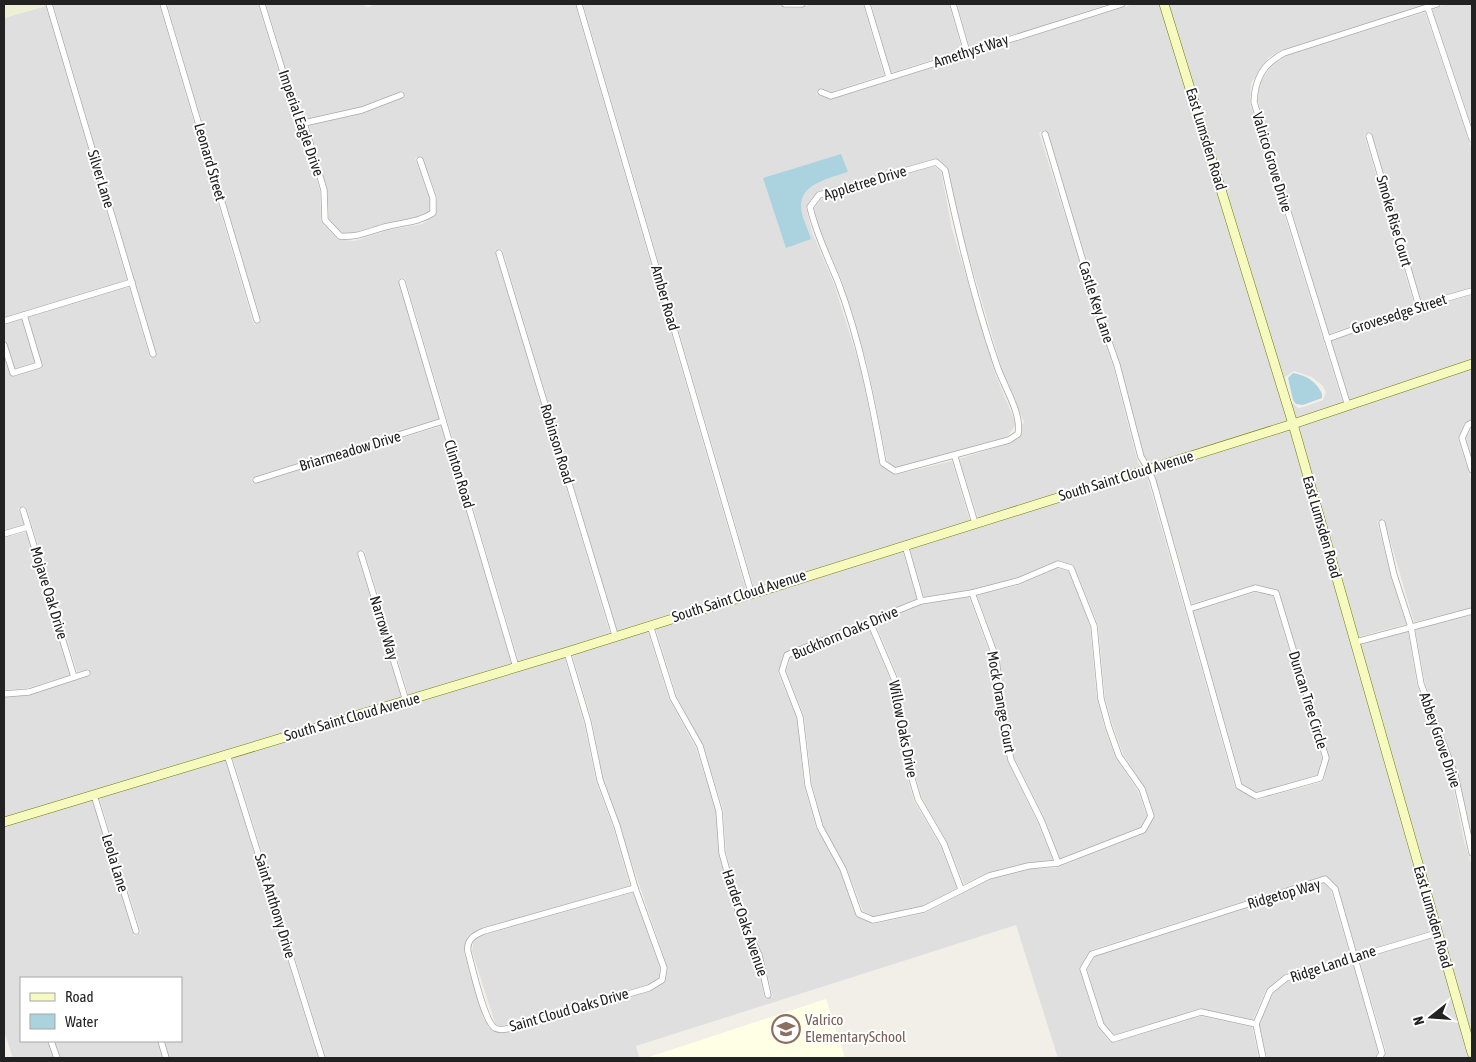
<svg xmlns="http://www.w3.org/2000/svg" width="1476" height="1062" font-family="'Asap Condensed',sans-serif">
<style>
.residential{fill:#e0dfdf;fill-rule:evenodd}
.education{fill:#ffffe5}
.farmland{fill:#eef0d5}
.water{fill:#aad3df}
.lines{fill:none;stroke-linecap:round;stroke-linejoin:round}
.street-casing{stroke:#a9a9a9;stroke-width:7}
.secondary-casing{stroke:#707d05;stroke-width:10}
.street{stroke:#fff;stroke-width:5.5}
.secondary{stroke:#f7fabf;stroke-width:9}
.labels{text-anchor:middle;stroke-width:4;stroke-linejoin:round;paint-order:stroke}
.street-label{font-size:15px;fill:#222;stroke:#fff}
.education-label{font-size:15px;fill:#785e54;stroke:#fff;text-anchor:start}
</style>
<rect width="100%" height="100%" fill="#f2efe9"/>
<g class="residential">
<polygon points="53,4 159,4 254,325 261,322 167,4 258,4 290,109 300,124 320,191 321,221 337,239 354,241 388,230 422,224 436,215 437,197 422,156 415,158 430,199 430,211 421,217 387,223 354,234 342,233 329,219 327,189 309,125 362,113 405,97 403,91 361,107 306,119 297,106 266,4 360,4 368,7 377,4 575,4 746,590 617,631 502,249 495,251 610,633 519,663 405,278 398,279 439,419 251,478 253,484 441,426 512,665 409,696 364,550 357,553 402,699 4,819 4,697 30,695 91,675 89,669 77,672 26,506 18,508 24,525 4,531 4,18 46,6 127,280 117,283 119,289 129,287 150,358 157,356"/>
<path d="M 583,4 L 781,4 L 785,8 L 798,8 L 814,4 L 863,4 L 884,75 L 831,92 L 819,88 L 816,94 L 832,99 L 1134,4 L 1160,4 L 1288,422 L 1150,464 L 1145,460 L 1120,364 L 1045,130 L 1039,133 L 1113,366 L 1138,463 L 1141,467 L 978,518 L 959,459 L 1010,443 L 1024,422 L 1003,373 L 960,227 L 948,169 L 935,159 L 818,192 L 806,208 L 812,232 L 834,284 L 861,370 L 880,464 L 895,475 L 952,461 L 970,521 L 754,588 ZM 848,172 L 817,182 L 803,194 L 800,206 L 763,178 Z"/>
<polygon points="871,4 949,4 962,50 891,73"/>
<polygon points="957,4 1102,4 1103,6 970,48"/>
<polygon points="1168,4 1429,4 1282,50 1269,57 1251,83 1250,103 1343,404 1296,419 1291,402 1298,408 1304,407 1323,400 1326,392 1323,386 1312,377 1294,371 1285,377 1287,390"/>
<polygon points="1446,4 1472,4 1472,127 1432,10"/>
<polygon points="1425,12 1472,150 1472,288 1421,302 1371,132 1364,134 1414,304 1329,334 1258,101 1259,84 1275,61 1285,56"/>
<polygon points="934,166 941,172 952,229 996,376 1016,424 1007,437 896,468 887,461 868,368 842,281 819,229 814,208 821,198"/>
<polygon points="1472,295 1472,361 1350,402 1331,341 1420,309"/>
<polygon points="1472,368 1472,420 1465,423 1458,439 1472,482 1472,608 1414,622 1384,519 1377,521 1391,576 1406,624 1358,637 1297,426"/>
<polygon points="1472,427 1472,457 1466,438"/>
<polygon points="1290,429 1432,931 1357,953 1338,888 1324,876 1091,950 1080,970 1097,1026 1110,1042 1114,1042 1201,1016 1252,1027 1259,1058 1058,1058 1016,925 636,1046 639,1057 637,1058 326,1058 232,756 564,656 584,723 596,781 613,827 630,886 478,930 466,941 464,953 483,1017 489,1028 498,1032 512,1031 650,991 664,983 667,966 603,779 592,721 572,654 647,629 669,699 696,748 716,811 719,854 734,912 755,957 765,999 773,997 762,954 741,909 726,852 723,809 703,745 677,697 655,627 902,549 917,599 786,652 778,673 797,718 804,785 816,828 840,870 856,915 874,924 925,913 990,879 1029,869 1056,868 1144,833 1154,815 1145,788 1123,754 1113,726 1105,698 1098,625 1074,566 1056,561 1017,578 971,590 924,597 909,547 1146,473 1235,787 1257,800 1321,782 1324,779 1329,757 1279,592 1254,585 1192,604 1153,470 1197,457 1198,459"/>
<polygon points="26,532 70,675 28,688 4,690 4,538"/>
<polygon points="1058,568 1068,571 1080,597 1090,627 1097,699 1105,729 1116,758 1138,791 1147,816 1140,828 1060,859 1044,818 1014,758 1008,731 1000,658 977,595 1019,585"/>
<polygon points="1255,592 1273,596 1322,758 1317,776 1257,793 1242,783 1193,611"/>
<polygon points="969,597 992,659 1001,732 1007,760 1037,821 1053,860 1027,863 988,873 964,884 947,842 922,798 909,754 900,682 875,623 922,604"/>
<polygon points="1472,615 1472,841 1458,773 1425,683 1415,629"/>
<polygon points="868,626 892,684 901,756 914,801 940,845 957,888 923,906 874,917 863,911 846,867 823,826 812,784 804,716 786,671 791,657"/>
<polygon points="1408,631 1417,685 1451,776 1464,841 1472,866 1472,1039 1360,644"/>
<path d="M 225,758 L 318,1058 L 13,1058 L 4,1031 L 4,826 L 92,799 L 134,936 L 141,933 L 99,797 ZM 21,978 L 181,978 L 181,1041 L 21,1041 Z"/>
<polygon points="1324,883 1331,891 1350,955 1284,975 1266,990 1253,1020 1202,1009 1115,1035 1104,1024 1087,969 1095,956"/>
<polygon points="633,892 660,968 659,978 647,985 510,1024 500,1026 495,1023 472,951 474,940 486,934"/>
<polygon points="1434,937 1470,1058 1383,1058 1386,1051 1359,959"/>
<polygon points="1352,961 1378,1052 1375,1058 1267,1058 1259,1024 1273,993 1288,981"/>
</g>
<polygon class="education" points="826,999 845,1058 646,1058"/>
<polygon class="farmland" points="4,4 45,4 46,6 4,18"/>
<g class="water">
<path d="M 841,154 L 848,172 C 831,178 801,183 801,206 C 801,216 808,229 811,239 L 786,248 L 763,178 Z"/>
<path d="M 1293,373 C 1306,375 1317,382 1322,394 L 1322,398 L 1303,405 L 1296,404 L 1293,400 L 1288,378 Z"/>
</g>
<g class="lines">
<defs>
<g id="street">
<polyline points="49,4 153,354"/>
<polyline points="163,4 257,320"/>
<path d="M 262,4 L 294,108 L 304,123 L 324,190 L 325,220 L 340,236 C 359,238 371,230 389,226 C 406,222 419,222 433,213 L 433,198 L 420,160"/>
<polyline points="579,4 751,592"/>
<polyline points="785,4 802,4"/>
<polyline points="867,4 889,77"/>
<polyline points="953,4 967,52"/>
<polyline points="1428,8 1472,139"/>
<polyline points="821,92 831,96 1122,4"/>
<polyline points="304,123 362,110 401,95"/>
<polyline points="1045,134 1096,305 1117,365 1141,457 1148,468 1153,481 1189,609"/>
<polyline points="1369,136 1419,306"/>
<path d="M 936,162 L 945,170 C 959,236 975,302 997,366 C 1004,387 1022,413 1018,434 L 1009,440 L 895,471 L 883,463 C 872,402 860,341 838,282 C 828,257 816,234 810,207 L 819,195 Z"/>
<polyline points="499,253 615,635"/>
<polyline points="402,282 516,667"/>
<polyline points="4,321 132,282"/>
<polyline points="1327,339 1419,306 1472,291"/>
<polyline points="4,345 13,373 39,365 24,315"/>
<path d="M 1348,406 L 1254,102 C 1255,79 1263,64 1284,53 L 1437,4"/>
<polyline points="1472,423 1468,425 1462,438 1472,470"/>
<polyline points="955,457 975,523"/>
<polyline points="256,480 443,421"/>
<polyline points="23,510 74,677"/>
<polyline points="1382,523 1394,575 1411,627 1421,684 1455,775 1472,853"/>
<polyline points="4,534 28,527"/>
<polyline points="905,545 921,601"/>
<polyline points="361,554 406,701"/>
<polygon points="1058,564 1071,568 1094,626 1101,699 1109,728 1119,756 1142,789 1151,816 1143,830 1058,863 1028,866 989,876 924,909 873,920 859,914 843,869 820,827 808,785 800,717 782,671 787,655 921,601 972,593 1018,581"/>
<polygon points="1255,588 1276,593 1326,758 1320,778 1256,796 1239,786 1189,609"/>
<polyline points="972,593 996,658 1005,732 1011,760 1041,820 1058,863"/>
<polyline points="870,622 896,683 905,755 918,799 944,844 961,889"/>
<polyline points="650,625 673,698 700,746 719,811 722,853 738,911 759,955 768,995"/>
<polyline points="1356,642 1472,611"/>
<polyline points="567,652 588,722 600,780 617,826 635,888"/>
<polyline points="4,694 29,692 87,673"/>
<polyline points="227,754 322,1058"/>
<polyline points="94,795 136,931"/>
<path d="M 635,888 L 664,968 L 662,980 L 649,988 L 511,1028 C 506,1029 500,1031 495,1028 C 484,1022 472,966 468,952 C 466,940 474,935 484,931 Z"/>
<polyline points="1256,1024 1201,1012 1113,1039 1101,1025 1083,969 1092,954 1325,879 1335,889 1382,1053 1379,1058"/>
<polyline points="1256,1024 1270,991 1286,978 1437,933"/>
<polyline points="1256,1024 1263,1058"/>
<polyline points="51,1041 57,1058"/>
<polyline points="161,1041 166,1058"/>
</g>
<g id="secondary">
<polyline points="1164,4 1293,424 1472,1053"/>
<polyline points="4,822 567,652 1293,424 1472,364"/>
</g>
</defs>
<use href="#street" class="street-casing"/>
<use href="#secondary" class="secondary-casing"/>
<use href="#street" class="street"/>
<use href="#secondary" class="secondary"/>
</g>
<defs>
<symbol id="school-ring" viewBox="-11 -11 22 22"><circle r="9.5" fill="#fff" stroke="#8d6e63" stroke-width="1.5"/><path d="M0-5L7-2L0 1L-7-2ZM-4 1L0 2.5L4 1V4Q0 6-4 4Z" fill="#8d6e63"/></symbol>
</defs>
<g fill-rule="evenodd">
<use href="#school-ring" x="770" y="1013" width="32" height="32"/>
</g>
<g class="labels">
<g class="street-label">
<text transform="translate(971 51) rotate(-18)" y="5">Amethyst Way</text>
<text transform="translate(301 123) rotate(71)" y="5">Imperial Eagle Drive</text>
<text transform="translate(1206 139) rotate(73)" y="5">East Lumsden Road</text>
<text transform="translate(210 162) rotate(74)" y="5">Leonard Street</text>
<text transform="translate(1272 162) rotate(73)" y="5">Valrico Grove Drive</text>
<text transform="translate(101 179) rotate(73)" y="5">Silver Lane</text>
<text transform="translate(865 183) rotate(-17)" y="5">Appletree Drive</text>
<text transform="translate(1394 221) rotate(74)" y="5">Smoke Rise Court</text>
<text transform="translate(665 298) rotate(74)" y="5">Amber Road</text>
<text transform="translate(1096 302) rotate(72)" y="5">Castle Key Lane</text>
<text transform="translate(1399 314) rotate(-18)" y="5">Grovesedge Street</text>
<text transform="translate(557 444) rotate(73)" y="5">Robinson Road</text>
<text transform="translate(350 451) rotate(-17)" y="5">Briarmeadow Drive</text>
<text transform="translate(459 474) rotate(73)" y="5">Clinton Road</text>
<text transform="translate(1126 476) rotate(-17)" y="5">South Saint Cloud Avenue</text>
<text transform="translate(1322 527) rotate(74)" y="5">East Lumsden Road</text>
<text transform="translate(49 593) rotate(73)" y="5">Mojave Oak Drive</text>
<text transform="translate(739 596) rotate(-18)" y="5">South Saint Cloud Avenue</text>
<text transform="translate(384 628) rotate(73)" y="5">Narrow Way</text>
<text transform="translate(845 633) rotate(-23)" y="5">Buckhorn Oaks Drive</text>
<text transform="translate(1308 700) rotate(73)" y="5">Duncan Tree Circle</text>
<text transform="translate(1001 702) rotate(80)" y="5">Mock Orange Court</text>
<text transform="translate(352 717) rotate(-16)" y="5">South Saint Cloud Avenue</text>
<text transform="translate(903 729) rotate(79)" y="5">Willow Oaks Drive</text>
<text transform="translate(1440 740) rotate(71)" y="5">Abbey Grove Drive</text>
<text transform="translate(115 863) rotate(73)" y="5">Leola Lane</text>
<text transform="translate(1284 894) rotate(-16)" y="5">Ridgetop Way</text>
<text transform="translate(275 906) rotate(73)" y="5">Saint Anthony Drive</text>
<text transform="translate(1433 917) rotate(74)" y="5">East Lumsden Road</text>
<text transform="translate(745 923) rotate(71)" y="5">Harder Oaks Avenue</text>
<text transform="translate(1333 964) rotate(-18)" y="5">Ridge Land Lane</text>
<text transform="translate(569 1010) rotate(-16)" y="5">Saint Cloud Oaks Drive</text>
</g>
<g class="education-label">
<text x="805" y="1025">Valrico<tspan x="805" dy="17">ElementarySchool</tspan></text>
</g>
</g>
<rect width="1476" height="1062" fill="none" stroke="#222222" stroke-width="10"/>
<rect x="20" y="977" width="162" height="65" fill="#ffffff" stroke="#a7a7a7"/>
<rect x="30" y="993" width="25" height="8" fill="#f7fabf" stroke="#a7a7a7"/>
<text x="65" y="1002" font-size="15" fill="#222222">Road</text>
<rect x="30" y="1014" width="25" height="15" fill="#aad3df" stroke="#a7a7a7"/>
<text x="65" y="1027" font-size="15" fill="#222222">Water</text>
<g transform="translate(1431 1017) rotate(253)" stroke="#ffffff" stroke-width="4" paint-order="stroke">
<path d="M0-4L9 19L0 12L-9 19Z" fill="#222222"/>
<text y="-8" font-size="14" font-weight="bold" text-anchor="middle" fill="#222222">N</text>
</g>
</svg>
